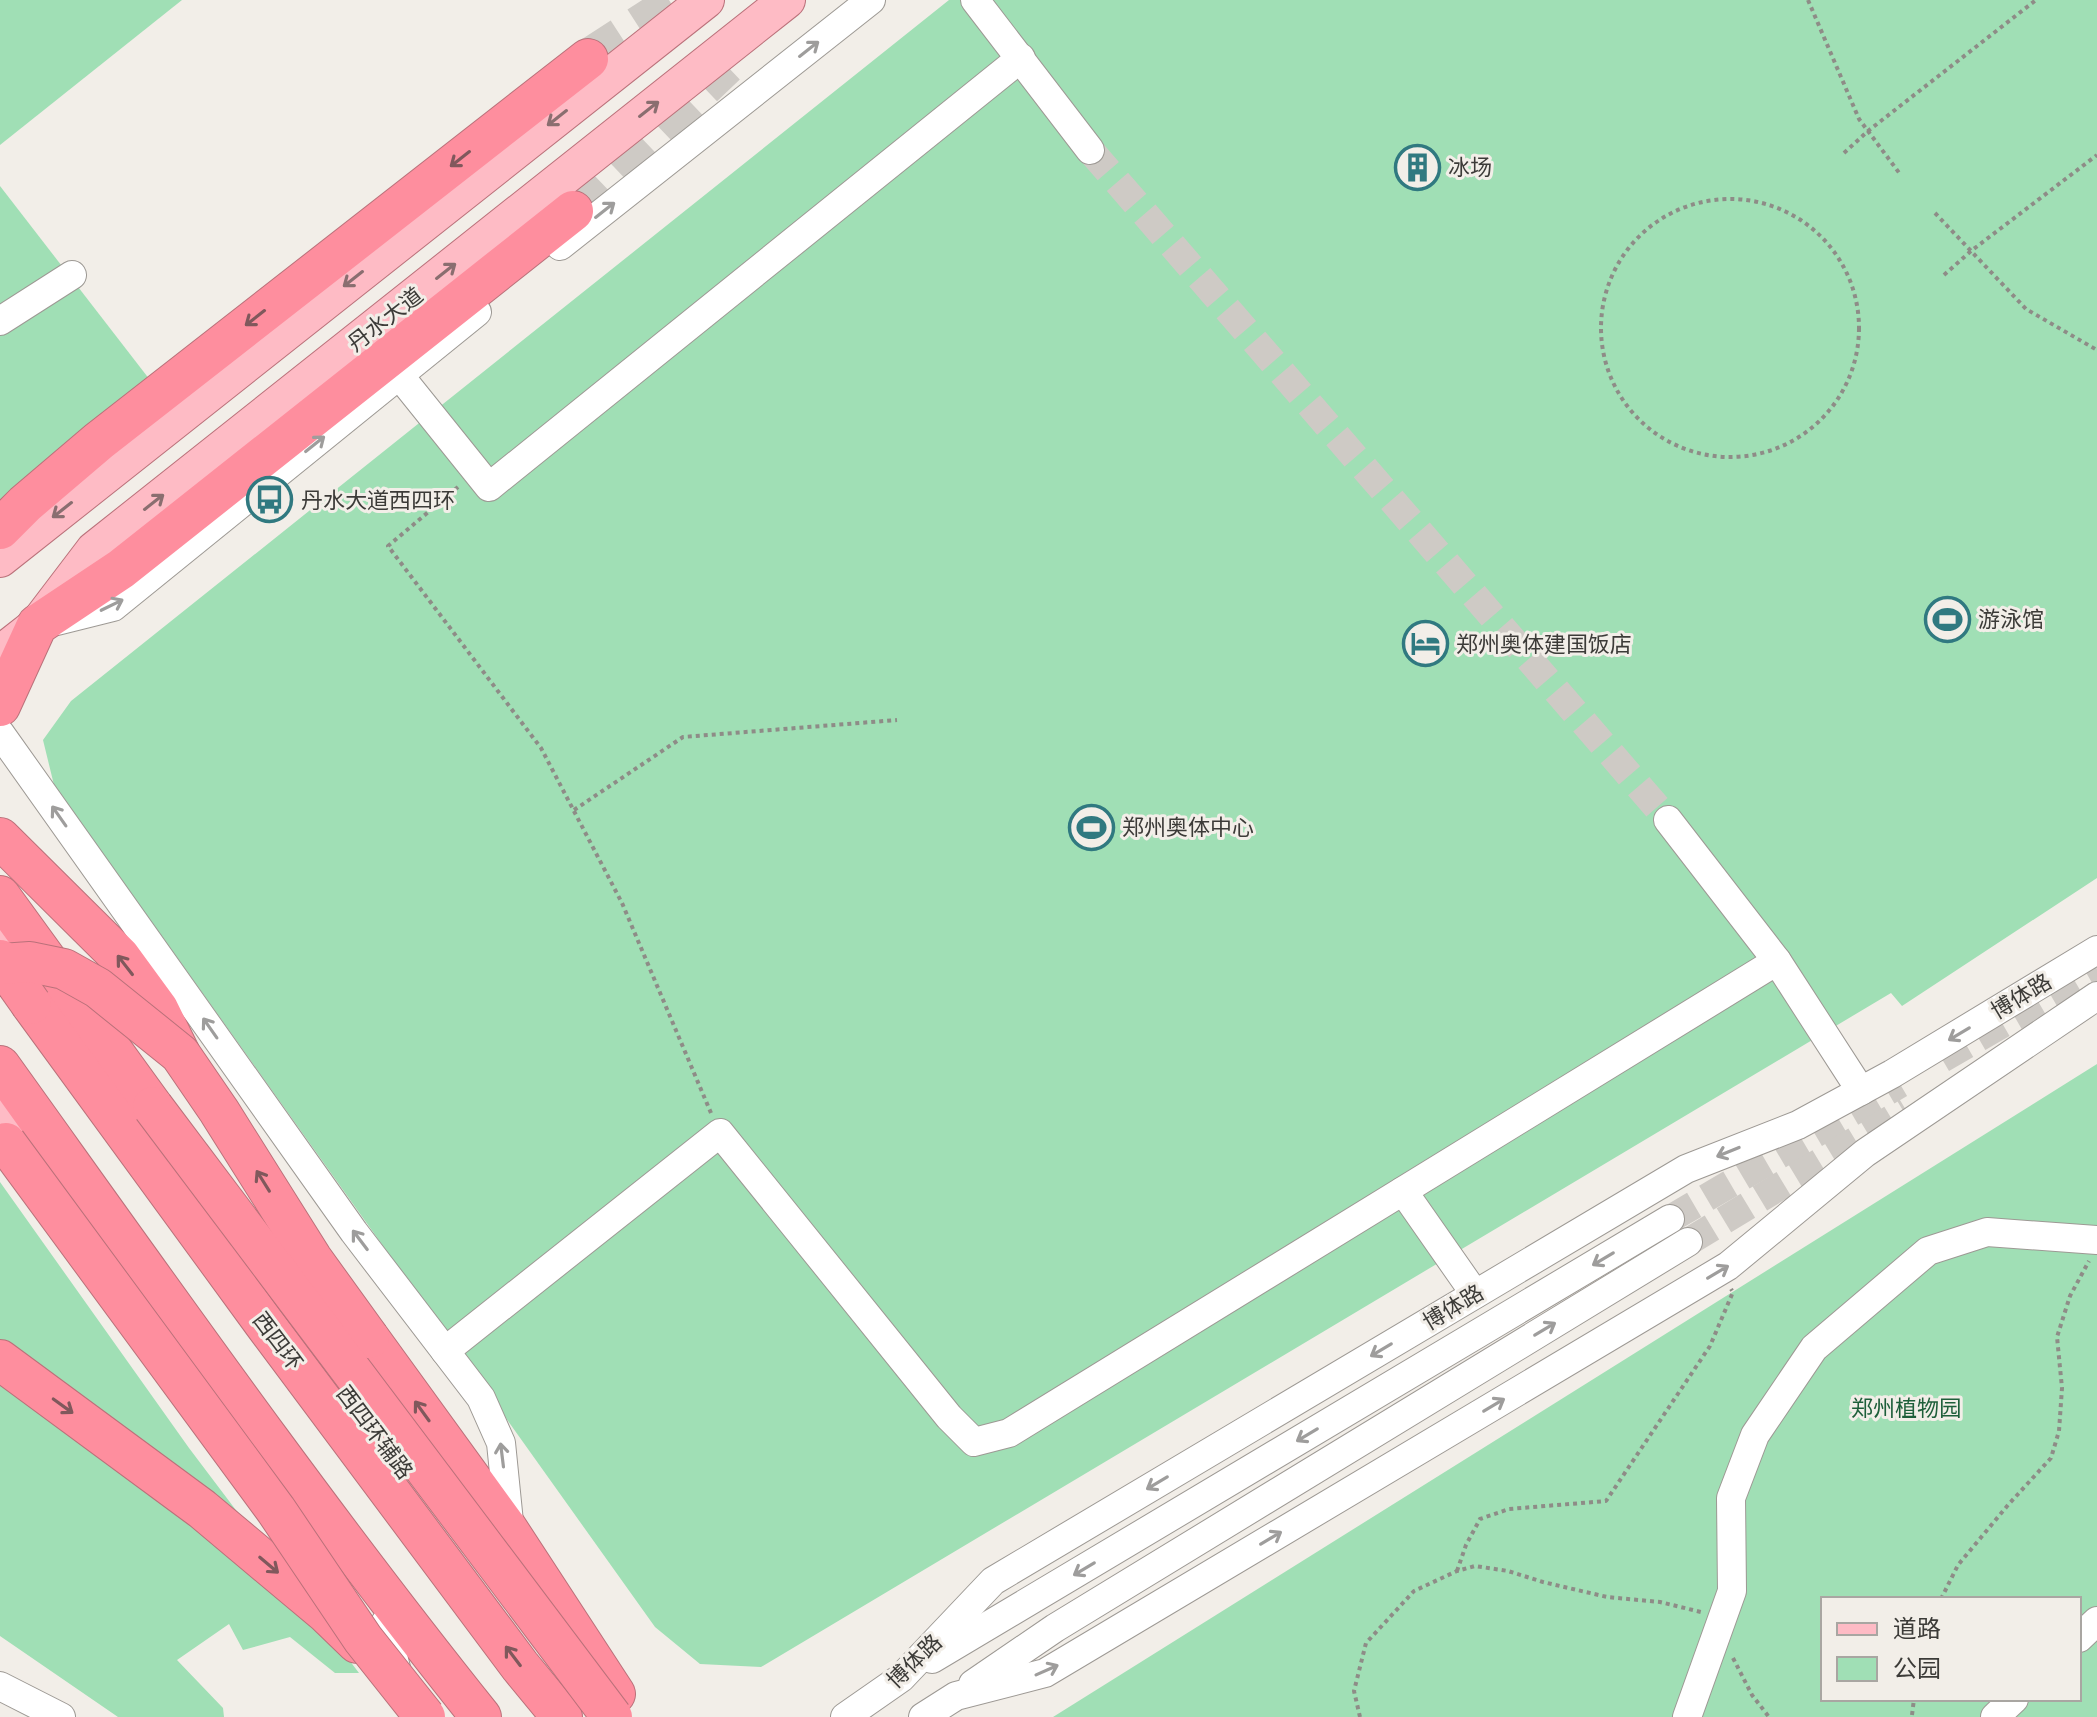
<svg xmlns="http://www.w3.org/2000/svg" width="2097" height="1717" font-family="Quicksand,'Noto Sans SC',sans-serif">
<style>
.green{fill:#a0dfb5;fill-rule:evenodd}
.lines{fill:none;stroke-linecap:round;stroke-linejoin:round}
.minor-tunnel{stroke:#cecac5;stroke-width:28;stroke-dasharray:28 14;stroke-linecap:butt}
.highway-tunnel{stroke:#cecac5;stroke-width:40;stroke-dasharray:40 20;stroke-linecap:butt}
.minor-casing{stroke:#9d9994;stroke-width:30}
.major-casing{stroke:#ba717a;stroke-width:38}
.highway-casing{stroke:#ba717a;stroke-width:42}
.path{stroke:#8e8c87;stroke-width:4;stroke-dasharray:4 4;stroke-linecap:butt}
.minor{stroke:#fff;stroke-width:28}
.major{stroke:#febbc5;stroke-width:36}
.highway{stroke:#fe8e9e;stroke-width:40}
.highway-bridge-casing{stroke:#ba717a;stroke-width:42;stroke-linecap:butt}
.highway-bridge{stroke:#fe8e9e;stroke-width:40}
.oneway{stroke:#9e9d9c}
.oneway2{stroke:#8a6e70}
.oneway3{stroke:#80585c}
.labels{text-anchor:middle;stroke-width:6;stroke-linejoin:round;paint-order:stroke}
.poi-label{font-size:22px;fill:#3c3b38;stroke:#f2eee8;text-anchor:start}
.street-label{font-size:22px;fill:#3c3b38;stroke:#f2eee8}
.park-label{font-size:22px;fill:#1e5f3a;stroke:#f2eee8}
</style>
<rect width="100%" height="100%" fill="#f2eee8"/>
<g class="green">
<polygon points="0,0 182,0 0,145"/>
<polygon points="949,0 2097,0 2097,878 1902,1006 1891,993 761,1667 700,1664 655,1627 54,785 43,740 71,701"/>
<polygon points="0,186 150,380 0,502"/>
<path d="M 2097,1064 L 2097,1717 L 1053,1717 ZM 1823,1599 L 2079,1599 L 2079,1699 L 1823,1699 Z"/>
<polygon points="0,1182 189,1448 359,1673 335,1673 290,1637 243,1650 229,1624 177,1660 223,1708 224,1717 118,1717 0,1636"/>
</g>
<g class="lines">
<g class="minor-tunnel">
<polyline points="1090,150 1668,820"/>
<polyline points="1942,1059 2097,969"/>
<polyline points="1670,1219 1900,1084"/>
<polyline points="1688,1242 1906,1110"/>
</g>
<g class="highway-tunnel">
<polyline points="588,59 679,0"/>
<polyline points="573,211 726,65"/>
</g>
<defs>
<g id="minor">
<polyline points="975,0 1090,150"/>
<polyline points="560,246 871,0"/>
<polyline points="0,321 72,275"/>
<polyline points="399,375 489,487 1021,58"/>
<polyline points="57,621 113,607 477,312"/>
<polyline points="0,733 354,1232 481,1398 501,1443 510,1532"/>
<polyline points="1668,820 1777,961"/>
<polyline points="1403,1191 1475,1294"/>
<polyline points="445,1351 720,1133 949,1417 974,1442 1009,1433 1777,961 1861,1091"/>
<polyline points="385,1623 398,1676"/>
<polyline points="2079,1638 2097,1621"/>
<polyline points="932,1659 1670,1219"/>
<polyline points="973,1684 1055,1628 1688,1242"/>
<polyline points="0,1686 61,1717"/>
<polyline points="845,1717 901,1678 993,1581 1686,1169 1798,1125 1892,1074 2097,950"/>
<polyline points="923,1717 956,1696 1045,1673 1728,1266 1865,1153 2097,996"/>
<polyline points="1687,1717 1732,1591 1731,1498 1755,1435 1814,1348 1928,1251 1987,1232 2097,1240"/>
<polyline points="1995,1717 2014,1699"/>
</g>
<g id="major">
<polyline points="0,559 706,0"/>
<polyline points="0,654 37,625 94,550 787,0"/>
<polyline points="0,932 36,980"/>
<polyline points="0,1105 44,1165"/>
</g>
<g id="highway">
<polyline points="0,529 25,504 99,441 588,59"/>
<polyline points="0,706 37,625 121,569 573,211"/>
<polyline points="0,838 120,957 158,1009 180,1054"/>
<polyline points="0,896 153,1107"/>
<polyline points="31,1004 264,1323 520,1666 562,1717"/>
<path d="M 0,1066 C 157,1285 312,1506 481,1717"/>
<polyline points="369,1338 506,1527 615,1694"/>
<polyline points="0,1360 202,1509 326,1613 357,1643"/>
</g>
</defs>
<use href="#minor" class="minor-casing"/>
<use href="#major" class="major-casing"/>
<use href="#highway" class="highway-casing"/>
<g class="path">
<polyline points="1808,0 1859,119 1900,174"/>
<polyline points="1844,153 1868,131 2036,0"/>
<circle cx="1730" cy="328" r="129"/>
<polyline points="1935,213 2026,309 2097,350"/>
<polyline points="1944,275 1971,251 2097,155"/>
<polyline points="458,487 388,546 541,748 622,903 711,1113"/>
<polyline points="574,810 683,737 897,720"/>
<polyline points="1457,1571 1466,1545 1480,1519 1509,1509 1606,1501 1710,1346 1733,1292 1731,1289"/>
<polyline points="1941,1599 1958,1565 2008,1505 2051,1458 2059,1431 2062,1388 2057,1337 2070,1296 2089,1261"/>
<polyline points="1733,1658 1752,1695 1769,1717"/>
<polyline points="1912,1715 1914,1699"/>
<polyline points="1360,1717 1354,1691 1366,1643 1414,1591 1457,1571 1475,1566 1508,1571 1543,1582 1607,1597 1660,1602 1701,1612"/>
</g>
<use href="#minor" class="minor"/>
<use href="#major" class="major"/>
<use href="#highway" class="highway"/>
<defs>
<g id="highway-bridge">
<polyline points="0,960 31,1004"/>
<polyline points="0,964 30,962 64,969 98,988 180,1054 219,1111 312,1259 369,1338"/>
<polyline points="153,1107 612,1717"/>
<polyline points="6,1143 276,1510 363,1639 425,1717"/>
</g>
</defs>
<use href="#highway-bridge" class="highway-bridge-casing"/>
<use href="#highway-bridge" class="highway-bridge"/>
</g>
<defs><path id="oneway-shaft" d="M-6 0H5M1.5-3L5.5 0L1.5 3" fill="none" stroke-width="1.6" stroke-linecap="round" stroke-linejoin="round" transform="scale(2)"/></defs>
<g class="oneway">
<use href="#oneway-shaft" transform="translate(809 49) rotate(-38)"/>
<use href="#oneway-shaft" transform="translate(605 210) rotate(-38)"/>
<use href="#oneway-shaft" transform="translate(315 444) rotate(-39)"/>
<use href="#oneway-shaft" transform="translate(112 605) rotate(-26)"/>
<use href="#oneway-shaft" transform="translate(59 816) rotate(-125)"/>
<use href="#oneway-shaft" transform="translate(210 1028) rotate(-125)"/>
<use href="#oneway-shaft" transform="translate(1959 1034) rotate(149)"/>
<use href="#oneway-shaft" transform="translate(1728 1152) rotate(158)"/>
<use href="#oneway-shaft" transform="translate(360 1240) rotate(-127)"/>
<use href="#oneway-shaft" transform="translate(1603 1259) rotate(149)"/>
<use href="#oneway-shaft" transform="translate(1718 1272) rotate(-31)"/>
<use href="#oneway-shaft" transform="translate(1545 1329) rotate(-31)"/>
<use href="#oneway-shaft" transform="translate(1381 1350) rotate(149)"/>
<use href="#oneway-shaft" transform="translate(1494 1405) rotate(-31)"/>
<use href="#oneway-shaft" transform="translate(1307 1435) rotate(149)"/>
<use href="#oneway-shaft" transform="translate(502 1455) rotate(-97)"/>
<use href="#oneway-shaft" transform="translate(1157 1483) rotate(149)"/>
<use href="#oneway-shaft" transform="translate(1271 1538) rotate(-31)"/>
<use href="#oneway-shaft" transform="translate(1084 1569) rotate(149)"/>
<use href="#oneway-shaft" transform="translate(1047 1670) rotate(-24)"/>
</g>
<g class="oneway2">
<use href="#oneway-shaft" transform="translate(649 109) rotate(-38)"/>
<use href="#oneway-shaft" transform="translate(557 118) rotate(142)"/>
<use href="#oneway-shaft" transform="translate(446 271) rotate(-38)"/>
<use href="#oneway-shaft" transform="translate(353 279) rotate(142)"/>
<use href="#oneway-shaft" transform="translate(154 502) rotate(-38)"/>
<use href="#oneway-shaft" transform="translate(62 510) rotate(142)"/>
</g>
<g class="oneway3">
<use href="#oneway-shaft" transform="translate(460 159) rotate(142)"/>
<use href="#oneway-shaft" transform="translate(255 318) rotate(142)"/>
<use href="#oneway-shaft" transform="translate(125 965) rotate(-128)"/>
<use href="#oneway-shaft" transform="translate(263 1181) rotate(-122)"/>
<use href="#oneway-shaft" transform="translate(63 1406) rotate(36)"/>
<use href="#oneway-shaft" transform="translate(422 1411) rotate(-126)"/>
<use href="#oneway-shaft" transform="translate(269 1565) rotate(40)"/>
<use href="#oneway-shaft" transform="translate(513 1656) rotate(-127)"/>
</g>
<defs>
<symbol id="building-ring" viewBox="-11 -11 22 22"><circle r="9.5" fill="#f2eee8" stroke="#307980" stroke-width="1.5"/><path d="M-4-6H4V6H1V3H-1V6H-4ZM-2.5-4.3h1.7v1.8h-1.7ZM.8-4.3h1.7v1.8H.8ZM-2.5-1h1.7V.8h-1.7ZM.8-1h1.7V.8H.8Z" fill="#307980"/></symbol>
<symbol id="bus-ring" viewBox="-11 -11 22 22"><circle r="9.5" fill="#f2eee8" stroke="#307980" stroke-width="1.5"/><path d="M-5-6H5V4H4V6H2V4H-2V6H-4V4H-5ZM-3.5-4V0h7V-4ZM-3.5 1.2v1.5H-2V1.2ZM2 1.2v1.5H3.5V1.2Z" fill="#307980"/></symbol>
<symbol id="stadium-ring" viewBox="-11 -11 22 22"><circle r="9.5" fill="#f2eee8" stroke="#307980" stroke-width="1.5"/><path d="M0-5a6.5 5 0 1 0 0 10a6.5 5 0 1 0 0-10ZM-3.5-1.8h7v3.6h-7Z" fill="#307980"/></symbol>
<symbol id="hotel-ring" viewBox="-11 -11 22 22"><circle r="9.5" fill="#f2eee8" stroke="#307980" stroke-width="1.5"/><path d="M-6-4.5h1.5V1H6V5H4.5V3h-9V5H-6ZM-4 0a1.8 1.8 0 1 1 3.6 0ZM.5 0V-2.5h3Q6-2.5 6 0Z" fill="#307980"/></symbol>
</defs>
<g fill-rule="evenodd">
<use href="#building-ring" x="1392" y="142" width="51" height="51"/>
<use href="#bus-ring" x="244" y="474" width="51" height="51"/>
<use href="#stadium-ring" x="1922" y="594" width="51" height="51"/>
<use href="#hotel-ring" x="1400" y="618" width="51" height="51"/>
<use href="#stadium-ring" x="1066" y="802" width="51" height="51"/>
</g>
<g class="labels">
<g class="poi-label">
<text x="1448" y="175">冰场</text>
<text x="301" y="508">丹水大道西四环</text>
<text x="1978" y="627">游泳馆</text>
<text x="1456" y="652">郑州奥体建国饭店</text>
<text x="1122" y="835">郑州奥体中心</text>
</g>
<g class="street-label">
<text transform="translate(385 319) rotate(-38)" y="8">丹水大道</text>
<text transform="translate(2021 996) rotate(-31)" y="8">博体路</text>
<text transform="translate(1453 1307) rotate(-31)" y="8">博体路</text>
<text transform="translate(278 1341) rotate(53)" y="8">西四环</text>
<text transform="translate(375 1432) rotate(53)" y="8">西四环辅路</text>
<text transform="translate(914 1661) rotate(-44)" y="8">博体路</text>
</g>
<g class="park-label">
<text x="1906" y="1416">郑州植物园</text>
</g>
</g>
<rect x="1821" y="1597" width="260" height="104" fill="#f2eee8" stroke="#a9a6a2" stroke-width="2"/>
<rect x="1837" y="1623" width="40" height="12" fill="#febbc5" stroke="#a9a6a2" stroke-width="2"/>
<text x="1893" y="1637" font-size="24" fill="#3c3b38">道路</text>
<rect x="1837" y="1657" width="40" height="24" fill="#a0dfb5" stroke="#a9a6a2" stroke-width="2"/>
<text x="1893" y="1677" font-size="24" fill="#3c3b38">公园</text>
</svg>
